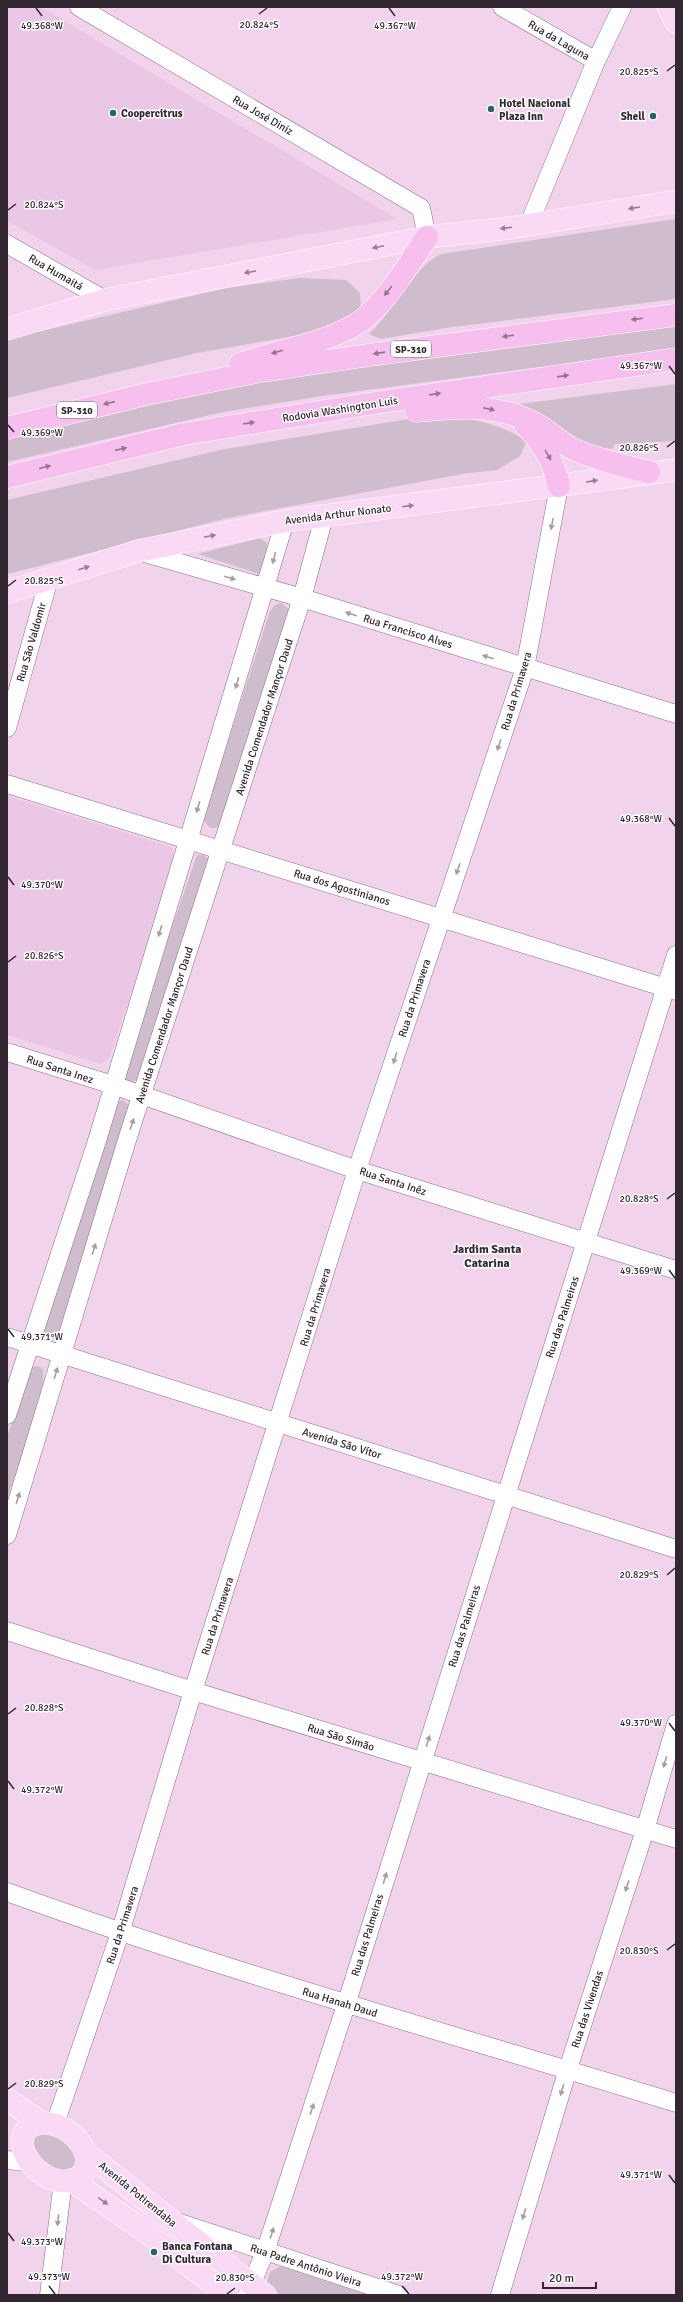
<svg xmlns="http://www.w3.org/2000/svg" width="683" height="2302" font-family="Signika,sans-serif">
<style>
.built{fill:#eac7e4}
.green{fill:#cfbccc}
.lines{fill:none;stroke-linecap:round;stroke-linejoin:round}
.minor-casing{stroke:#8b7086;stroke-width:19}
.major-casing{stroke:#fff;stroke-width:23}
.highway-casing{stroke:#fff;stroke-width:23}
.minor{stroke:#fff;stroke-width:18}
.major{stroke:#fad9f4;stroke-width:22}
.highway{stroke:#f6bfed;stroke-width:22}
.oneway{fill:#968092}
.oneway2{fill:#94748f}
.oneway3{fill:#a39ea2}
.ticks{fill:none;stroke:#332831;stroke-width:1.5}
.poi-dot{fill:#1d6964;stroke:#fff;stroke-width:1.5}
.labels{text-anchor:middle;stroke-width:3;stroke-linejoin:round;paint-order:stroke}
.shield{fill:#fff;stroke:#70686f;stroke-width:1}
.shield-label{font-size:10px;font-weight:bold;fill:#332831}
.street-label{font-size:11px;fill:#332831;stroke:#fff}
.poi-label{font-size:11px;font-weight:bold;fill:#332831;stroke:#fff;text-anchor:start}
.neighbourhood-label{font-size:12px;font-weight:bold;fill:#332831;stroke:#fff}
.ticks-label{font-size:10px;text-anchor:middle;fill:#332831;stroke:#fff;stroke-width:3;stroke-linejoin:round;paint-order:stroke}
</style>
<rect width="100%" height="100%" fill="#f1d4ec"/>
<g class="built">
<polygon points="7,7 41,7 397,219 95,270 7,221"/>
<polygon points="7,796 171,847 177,862 109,1058 100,1064 7,1035"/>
</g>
<g class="green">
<path d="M 676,219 L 676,299 L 446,328 L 381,339 L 369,334 C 397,308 408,272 441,254 Z"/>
<polygon points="300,278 346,280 360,293 361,309 332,327 300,335 197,353 7,398 7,339 226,288"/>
<polygon points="676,324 676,349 322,396 223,412 7,462 7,437 125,408 318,371"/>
<polygon points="676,384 676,441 615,444 612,449 590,447 512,405"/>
<path d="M 450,416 C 480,420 501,425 527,441 L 520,456 L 497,470 L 462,474 L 228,518 L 7,574 L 7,500 L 225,449 L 415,418 Z"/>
<polygon points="260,538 267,543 266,568 259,574 198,554"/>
<path d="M 281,603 L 291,611 L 223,826 C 212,830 209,829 203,819 L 270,611 L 275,605 Z"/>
<polygon points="197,855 203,855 209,859 141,1079 130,1082 124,1080 121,1074"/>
<path d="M 122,1100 L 128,1104 L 132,1111 L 59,1337 C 50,1340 47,1340 41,1332 L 115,1103 Z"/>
<path d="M 38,1366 L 43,1369 C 48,1391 15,1474 7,1500 L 7,1437 L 28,1374 L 33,1367 Z"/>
<polygon points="43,2131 68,2139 77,2159 71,2170 51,2170 28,2145 29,2138"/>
<polygon points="281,2266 368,2295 281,2295 266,2284 270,2272"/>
</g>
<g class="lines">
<defs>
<g id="minor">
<polyline points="79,7 421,208 427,237"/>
<polyline points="502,7 596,61"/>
<polyline points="529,224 596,61 622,7"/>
<polyline points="7,244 105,300"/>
<polyline points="138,551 302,598 676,714"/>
<polyline points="7,728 49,579"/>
<polyline points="7,784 676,991"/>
<polyline points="7,1052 113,1085 357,1170 676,1270"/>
<polyline points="7,1337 676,1549"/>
<polyline points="7,1415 96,1144 285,521"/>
<polyline points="7,1535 127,1140 302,598 324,517"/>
<polyline points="7,1631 193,1691 676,1839"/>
<path d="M 7,1892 C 227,1972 452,2034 676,2103"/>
<polyline points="55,2124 120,1933 193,1691 357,1170 525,668 559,486"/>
<polyline points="7,2160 26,2162"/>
<polyline points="177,2222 399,2295"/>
<polyline points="49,2295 63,2181"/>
<polyline points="247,2295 265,2252 346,2005 676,955"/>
<polyline points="500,2295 568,2069 645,1830 676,1724"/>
</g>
<g id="major">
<polyline points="668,7 676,22"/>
<polyline points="7,329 105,300 427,237 510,228 676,201"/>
<polyline points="7,592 138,551 285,521 676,470"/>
<polyline points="7,2099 41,2123"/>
<path d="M 41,2123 C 80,2121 107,2175 68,2181 C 34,2185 0,2131 41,2123 Z"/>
<polyline points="86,2153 265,2295"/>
<polyline points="70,2180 138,2226 227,2295"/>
</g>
<g id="highway">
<path d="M 240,364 C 277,351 319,345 353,326 C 381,311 410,263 427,237"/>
<path d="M 416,411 C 458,407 499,403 538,425 C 550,432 561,443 573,449 C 594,459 626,466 649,472"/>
<path d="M 525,425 C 542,442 554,462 559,486"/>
<polyline points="7,428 147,394 261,371 369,355 676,315"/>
<polyline points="7,477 184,434 368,404 676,359"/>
</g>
</defs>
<use href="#minor" class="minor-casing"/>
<use href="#major" class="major-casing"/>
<use href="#highway" class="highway-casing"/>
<use href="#minor" class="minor"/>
<use href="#major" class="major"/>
<use href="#highway" class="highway"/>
</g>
<defs><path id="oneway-solid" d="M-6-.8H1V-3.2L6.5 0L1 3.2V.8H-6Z"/></defs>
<g class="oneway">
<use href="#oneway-solid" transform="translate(634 208) rotate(171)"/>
<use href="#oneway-solid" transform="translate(506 228) rotate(173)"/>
<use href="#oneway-solid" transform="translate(378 247) rotate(168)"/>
<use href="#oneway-solid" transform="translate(250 272) rotate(169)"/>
<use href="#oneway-solid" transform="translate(592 481) rotate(-9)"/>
<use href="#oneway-solid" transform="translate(408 506) rotate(-7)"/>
<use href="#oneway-solid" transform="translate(210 536) rotate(-12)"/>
<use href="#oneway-solid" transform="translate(84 568) rotate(-17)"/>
<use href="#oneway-solid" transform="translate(103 2201) rotate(35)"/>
</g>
<g class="oneway2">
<use href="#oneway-solid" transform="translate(388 291) rotate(129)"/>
<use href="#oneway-solid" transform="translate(637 319) rotate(173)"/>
<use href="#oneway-solid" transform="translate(508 336) rotate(172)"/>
<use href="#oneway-solid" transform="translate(277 352) rotate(164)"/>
<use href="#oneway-solid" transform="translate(379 353) rotate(172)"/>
<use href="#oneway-solid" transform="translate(563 376) rotate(-8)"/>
<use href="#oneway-solid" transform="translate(435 394) rotate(-8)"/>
<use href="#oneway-solid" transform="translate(109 403) rotate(167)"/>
<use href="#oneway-solid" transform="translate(489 409) rotate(12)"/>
<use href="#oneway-solid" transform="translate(249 423) rotate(-9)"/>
<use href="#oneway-solid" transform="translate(121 449) rotate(-13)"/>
<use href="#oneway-solid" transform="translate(548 455) rotate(60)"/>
<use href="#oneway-solid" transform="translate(45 467) rotate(-14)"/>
</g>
<g class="oneway3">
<use href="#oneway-solid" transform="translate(552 524) rotate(101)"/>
<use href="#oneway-solid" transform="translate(274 558) rotate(106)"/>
<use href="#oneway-solid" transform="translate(230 578) rotate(16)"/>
<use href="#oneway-solid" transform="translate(351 614) rotate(-163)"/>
<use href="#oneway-solid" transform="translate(488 657) rotate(-163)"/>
<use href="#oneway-solid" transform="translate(237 683) rotate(107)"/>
<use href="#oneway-solid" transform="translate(499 745) rotate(109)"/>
<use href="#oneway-solid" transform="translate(198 807) rotate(107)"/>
<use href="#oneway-solid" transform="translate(458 869) rotate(109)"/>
<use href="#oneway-solid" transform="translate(160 931) rotate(107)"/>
<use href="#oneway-solid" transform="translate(395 1058) rotate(108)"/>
<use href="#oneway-solid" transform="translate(132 1124) rotate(-72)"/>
<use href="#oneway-solid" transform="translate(94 1249) rotate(-73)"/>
<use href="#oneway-solid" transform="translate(56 1373) rotate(-73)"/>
<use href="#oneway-solid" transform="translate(18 1498) rotate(-73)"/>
<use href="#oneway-solid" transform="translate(428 1741) rotate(-73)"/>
<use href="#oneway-solid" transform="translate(665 1762) rotate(106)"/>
<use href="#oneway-solid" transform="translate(385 1878) rotate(-73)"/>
<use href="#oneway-solid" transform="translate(627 1886) rotate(108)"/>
<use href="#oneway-solid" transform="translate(562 2090) rotate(107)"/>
<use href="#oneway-solid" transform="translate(312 2109) rotate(-72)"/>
<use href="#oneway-solid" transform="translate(524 2214) rotate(107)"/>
<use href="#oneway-solid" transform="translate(58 2220) rotate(97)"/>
<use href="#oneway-solid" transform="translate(272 2233) rotate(-72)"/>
</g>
<path class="ticks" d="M 36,8 L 42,16M 389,8 L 395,16M 259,14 L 267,8M 667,71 L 675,65M 8,210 L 16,204M 669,366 L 675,374M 8,425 L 14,432M 667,447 L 675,441M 8,586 L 16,580M 669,818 L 675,826M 8,877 L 14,885M 8,962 L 16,956M 667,1199 L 675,1193M 669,1270 L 675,1278M 8,1329 L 14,1337M 667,1575 L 675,1568M 8,1714 L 16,1708M 669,1723 L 675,1731M 8,1781 L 14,1789M 667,1950 L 675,1944M 8,2089 L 16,2083M 669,2175 L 675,2183M 8,2233 L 14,2241M 49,2286 L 55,2294M 402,2286 L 409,2294M 227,2294 L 235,2288"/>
<g class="poi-dot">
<circle cx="491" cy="109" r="4"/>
<circle cx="113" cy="113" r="4"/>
<circle cx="653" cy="116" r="4"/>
<circle cx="154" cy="2252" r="4"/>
</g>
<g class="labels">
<g class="shield">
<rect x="391" y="341" width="40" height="16" rx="3"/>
<rect x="57" y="402" width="40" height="16" rx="3"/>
</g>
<g class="shield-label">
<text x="411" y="353">SP-310</text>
<text x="77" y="414">SP-310</text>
</g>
<g class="street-label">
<text transform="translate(559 40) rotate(30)" y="4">Rua da Laguna</text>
<text transform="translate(263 115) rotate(30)" y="4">Rua José Diniz</text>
<text transform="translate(56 272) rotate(30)" y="4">Rua Humaitá</text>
<text transform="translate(340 409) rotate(-9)" y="4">Rodovia Washington Luís</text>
<text transform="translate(338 514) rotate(-7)" y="4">Avenida Arthur Nonato</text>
<text transform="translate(408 631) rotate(17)" y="4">Rua Francisco Alves</text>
<text transform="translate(31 642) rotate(-74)" y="4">Rua São Valdomir</text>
<text transform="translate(516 691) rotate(-73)" y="4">Rua da Primavera</text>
<text transform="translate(264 717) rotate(-72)" y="4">Avenida Comendador Mançor Daud</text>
<text transform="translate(342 887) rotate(17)" y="4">Rua dos Agostinianos</text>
<text transform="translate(414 998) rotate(-72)" y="4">Rua da Primavera</text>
<text transform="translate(164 1025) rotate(-72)" y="4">Avenida Comendador Mançor Daud</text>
<text transform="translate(60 1069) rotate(18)" y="4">Rua Santa Inez</text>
<text transform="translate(393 1181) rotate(18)" y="4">Rua Santa Inêz</text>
<text transform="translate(315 1307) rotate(-73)" y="4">Rua da Primavera</text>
<text transform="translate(562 1317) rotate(-72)" y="4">Rua das Palmeiras</text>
<text transform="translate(342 1443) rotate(17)" y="4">Avenida São Vítor</text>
<text transform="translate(217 1616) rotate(-72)" y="4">Rua da Primavera</text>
<text transform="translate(464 1626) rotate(-73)" y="4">Rua das Palmeiras</text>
<text transform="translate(341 1737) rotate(17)" y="4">Rua São Simão</text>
<text transform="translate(122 1925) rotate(-72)" y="4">Rua da Primavera</text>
<text transform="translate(367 1935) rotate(-73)" y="4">Rua das Palmeiras</text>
<text transform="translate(340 2002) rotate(17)" y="4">Rua Hanah Daud</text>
<text transform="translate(587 2009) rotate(-72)" y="4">Rua das Vivendas</text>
<text transform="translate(138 2194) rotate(39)" y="4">Avenida Potirendaba</text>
<text transform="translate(306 2265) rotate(18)" y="4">Rua Padre Antônio Vieira</text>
</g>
<g class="poi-label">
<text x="499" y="107">Hotel Nacional<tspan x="499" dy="13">Plaza Inn</tspan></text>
<text x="121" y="117">Coopercitrus</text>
<text x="645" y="120" text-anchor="end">Shell</text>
<text x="162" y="2250">Banca Fontana<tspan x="162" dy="13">Di Cultura</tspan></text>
</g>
<g class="neighbourhood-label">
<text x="487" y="1253">Jardim Santa<tspan x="487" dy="14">Catarina</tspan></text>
</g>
</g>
<g class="ticks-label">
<text x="259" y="28">20.824°S</text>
<text x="42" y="29">49.368°W</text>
<text x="395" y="29">49.367°W</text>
<text x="639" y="75">20.825°S</text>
<text x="44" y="208">20.824°S</text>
<text x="641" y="369">49.367°W</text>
<text x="42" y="436">49.369°W</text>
<text x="639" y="451">20.826°S</text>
<text x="44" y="584">20.825°S</text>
<text x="641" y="822">49.368°W</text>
<text x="42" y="888">49.370°W</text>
<text x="44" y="959">20.826°S</text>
<text x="639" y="1202">20.828°S</text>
<text x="641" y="1274">49.369°W</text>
<text x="42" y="1340">49.371°W</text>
<text x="639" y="1578">20.829°S</text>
<text x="44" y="1711">20.828°S</text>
<text x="641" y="1726">49.370°W</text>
<text x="42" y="1793">49.372°W</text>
<text x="639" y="1954">20.830°S</text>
<text x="44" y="2087">20.829°S</text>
<text x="641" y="2178">49.371°W</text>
<text x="42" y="2245">49.373°W</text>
<text x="49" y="2280">49.373°W</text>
<text x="402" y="2280">49.372°W</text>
<text x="235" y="2281">20.830°S</text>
</g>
<rect width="683" height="2302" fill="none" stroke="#332831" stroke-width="16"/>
<path d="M543 2282v6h53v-6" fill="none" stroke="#332831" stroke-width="2"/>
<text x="549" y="2282" font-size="12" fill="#332831" stroke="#ffffff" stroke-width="3" paint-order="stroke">20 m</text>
</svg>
